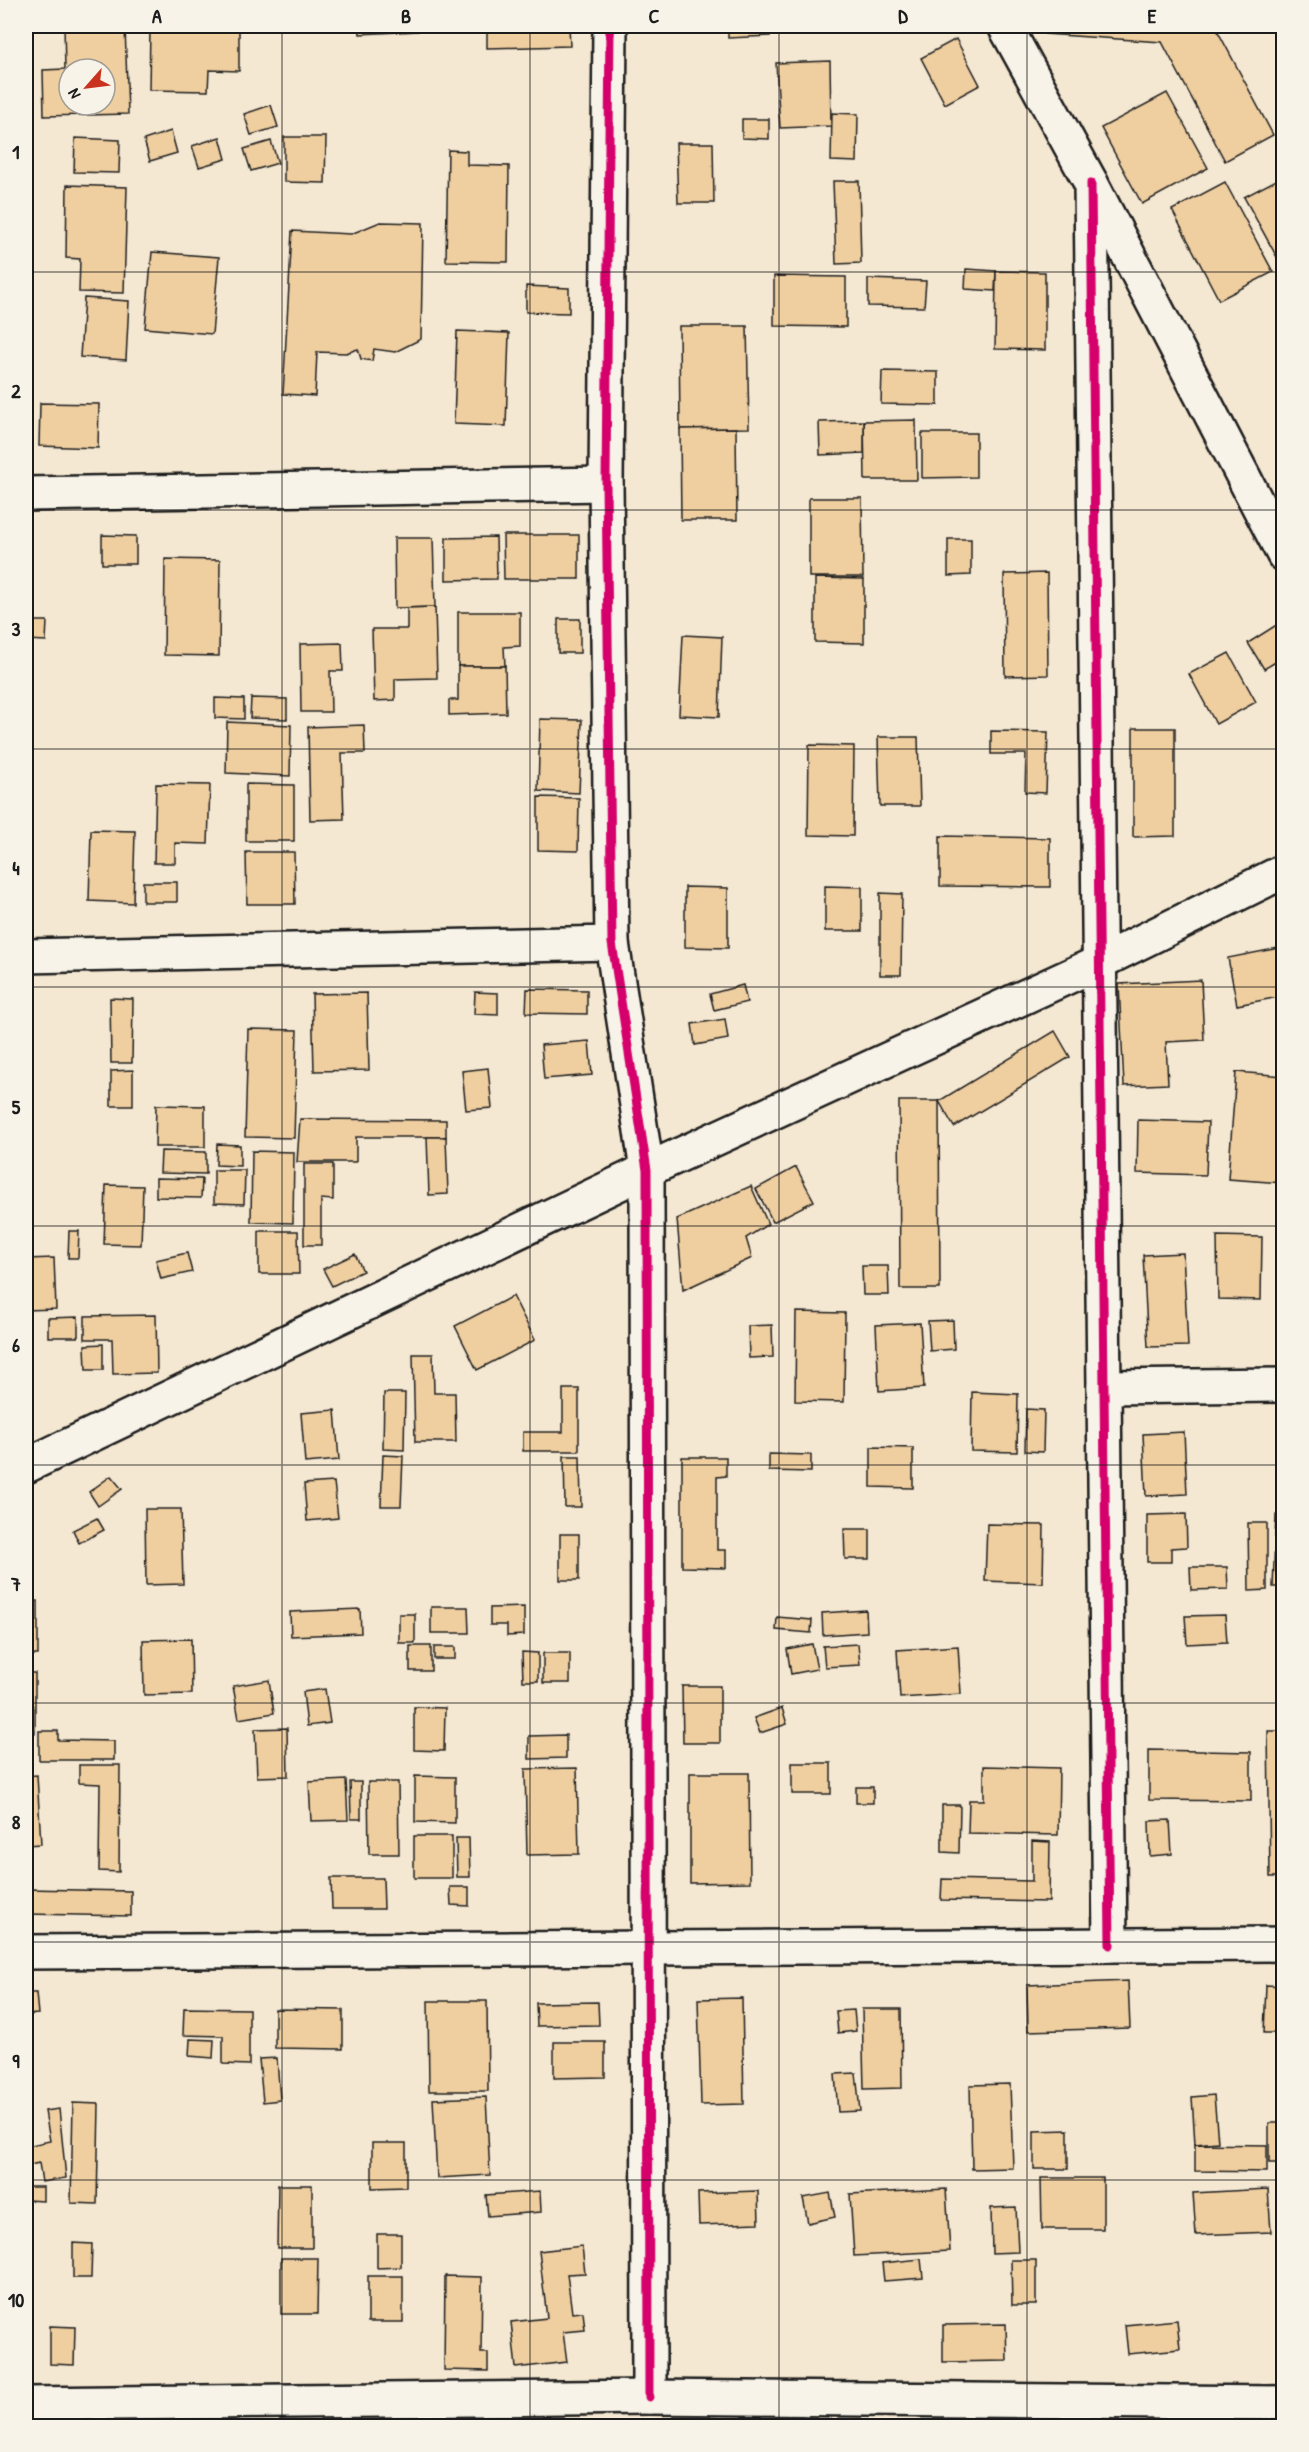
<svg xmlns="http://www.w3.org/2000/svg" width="1309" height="2452" font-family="'Patrick Hand',sans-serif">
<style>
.building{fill:#efcea0;stroke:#1c1c1c;stroke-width:1.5;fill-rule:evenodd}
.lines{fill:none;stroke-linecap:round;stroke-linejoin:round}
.minor-casing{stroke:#1c1c1c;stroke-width:38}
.minor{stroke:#f7f3e8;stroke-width:33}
.cycleway-casing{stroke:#f7f3e8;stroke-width:13}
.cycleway{stroke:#d6006c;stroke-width:9}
.grid{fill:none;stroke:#1c1c1c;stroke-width:1.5;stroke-opacity:0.55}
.neatline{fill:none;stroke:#1c1c1c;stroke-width:2}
.grid-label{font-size:20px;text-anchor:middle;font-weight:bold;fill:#1c1c1c}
</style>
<rect width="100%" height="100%" fill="#f5e8d2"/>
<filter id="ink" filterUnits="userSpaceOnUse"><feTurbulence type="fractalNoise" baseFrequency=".0167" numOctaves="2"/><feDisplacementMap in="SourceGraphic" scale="12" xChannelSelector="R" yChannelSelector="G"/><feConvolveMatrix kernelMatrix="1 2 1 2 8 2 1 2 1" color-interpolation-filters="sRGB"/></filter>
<g filter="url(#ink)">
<g class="building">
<path d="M 64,26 L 125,26 L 128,114 L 44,116 L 43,70 L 65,69 ZM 69,69 L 105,69 L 105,105 L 69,105 Z"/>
<polygon points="359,26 418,26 418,31 360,34"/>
<polygon points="487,26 569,26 570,46 487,48"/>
<polygon points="728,26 769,26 770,36 728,38"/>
<polygon points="1045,26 1215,26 1273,135 1225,161 1162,42 1045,34"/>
<polygon points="150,28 239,30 239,71 209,70 208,91 149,90"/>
<polygon points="956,39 980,85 945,104 921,58"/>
<polygon points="830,61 831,126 780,128 776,63"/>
<polygon points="1167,93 1208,168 1142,204 1101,128"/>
<polygon points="271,105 278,127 251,135 244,114"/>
<polygon points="832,113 858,114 857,162 831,161"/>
<polygon points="742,119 769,119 769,139 742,138"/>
<polygon points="171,131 177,153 150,161 144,140"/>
<polygon points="220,137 226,159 199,167 192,146"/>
<polygon points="284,137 326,137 325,183 284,182"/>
<polygon points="75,138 120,140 119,173 74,172"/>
<polygon points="271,141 278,163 251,171 244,149"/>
<polygon points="676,143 713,143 714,203 678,203"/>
<polygon points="448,150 467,151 467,165 509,166 508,262 446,261"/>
<polygon points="1284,176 1284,270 1244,197"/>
<polygon points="833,181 859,181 861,263 836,264"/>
<polygon points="1225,182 1273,272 1219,300 1172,210"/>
<polygon points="67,185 127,187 124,293 79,292 80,259 66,258"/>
<polygon points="380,222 423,223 421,339 395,352 374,349 372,361 361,359 358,349 346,353 317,352 315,396 283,394 292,231 351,234"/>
<polygon points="152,252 219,257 212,334 145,328"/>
<polygon points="966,269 996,271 995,291 965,289"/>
<polygon points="996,271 1045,272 1045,350 995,349"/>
<polygon points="774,276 846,277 846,327 774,326"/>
<polygon points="868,279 926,281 924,307 868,306"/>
<polygon points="526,286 569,288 569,313 526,312"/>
<polygon points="84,298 129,301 126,360 80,357"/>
<polygon points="679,326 747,326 749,428 680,429"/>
<polygon points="457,331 509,333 506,426 454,424"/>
<polygon points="882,371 938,372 938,405 881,404"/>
<polygon points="40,403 99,404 98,448 39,446"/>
<polygon points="916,420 917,480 865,480 864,421"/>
<polygon points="864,421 864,453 820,455 819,422"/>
<polygon points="736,428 737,520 681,520 680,429"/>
<polygon points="922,433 976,433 976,477 922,478"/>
<polygon points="809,498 862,498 863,577 809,577"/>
<polygon points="102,535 136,536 136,564 102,564"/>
<polygon points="503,535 579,535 579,579 504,579"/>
<polygon points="496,537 497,579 446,580 446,538"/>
<polygon points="394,538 433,538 435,607 395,608"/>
<polygon points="948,539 971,539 971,575 948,576"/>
<polygon points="165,559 220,560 219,656 164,655"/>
<polygon points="1047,573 1048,675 1005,676 1004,574"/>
<polygon points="815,578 864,579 864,643 815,642"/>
<polygon points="435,607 437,678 395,679 395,700 374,701 372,629 407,629 407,608"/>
<polygon points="458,612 520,612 520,646 504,647 505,666 458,666"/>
<rect x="558" y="619" width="22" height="34"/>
<polygon points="27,621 47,621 46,641 26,640"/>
<polygon points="1278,624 1284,632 1284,657 1264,669 1248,643"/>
<polygon points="683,635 722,637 719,717 679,715"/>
<polygon points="342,643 343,671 330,671 331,712 301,712 300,644"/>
<polygon points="1229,653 1256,702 1216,724 1189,674"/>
<polygon points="458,666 505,666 506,713 449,715 449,700 458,700"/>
<polygon points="215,698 244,699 244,719 215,718"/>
<polygon points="251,698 287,699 287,719 250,718"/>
<polygon points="540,719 582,720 579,793 538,791"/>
<polygon points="227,722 291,725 290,776 226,773"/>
<polygon points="364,725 365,753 342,753 344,819 310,820 308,727"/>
<polygon points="1133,728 1175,728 1175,836 1133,837"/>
<polygon points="991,731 1048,732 1046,793 1025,792 1026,754 991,754"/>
<polygon points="878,737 918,737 920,806 880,806"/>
<polygon points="809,745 854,746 853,836 808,835"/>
<polygon points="156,784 210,785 208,844 175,843 175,863 154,863"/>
<polygon points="246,784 294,785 294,841 246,841"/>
<polygon points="538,797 579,798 578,851 538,850"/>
<polygon points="91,830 135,831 133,903 89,901"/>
<polygon points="940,836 1050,838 1050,887 940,886"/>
<polygon points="246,852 294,852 295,904 247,904"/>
<rect x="143" y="882" width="34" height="20"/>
<polygon points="825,886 862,887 862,931 825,931"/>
<polygon points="685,887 728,888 728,948 685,947"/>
<polygon points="880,893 902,894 901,975 880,975"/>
<polygon points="1284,947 1284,996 1237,1005 1228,958"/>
<polygon points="1201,980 1204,1040 1166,1042 1168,1084 1124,1086 1119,984"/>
<polygon points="743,985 747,1002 714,1010 710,994"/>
<polygon points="527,989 587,990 587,1014 526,1013"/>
<polygon points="475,992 498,993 498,1015 474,1014"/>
<polygon points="367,993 369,1070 314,1071 312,994"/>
<polygon points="110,998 133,999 132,1063 111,1063"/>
<polygon points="725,1019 728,1039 695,1045 692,1024"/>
<polygon points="248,1029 297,1030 294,1138 245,1137"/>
<polygon points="1055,1031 1070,1057 954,1127 939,1101"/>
<polygon points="589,1041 592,1075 544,1079 541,1045"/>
<polygon points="488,1068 492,1108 466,1110 462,1071"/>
<polygon points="133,1070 133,1106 111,1106 111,1071"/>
<polygon points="1236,1072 1284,1076 1284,1183 1228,1179"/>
<polygon points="899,1101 939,1101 940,1289 900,1289"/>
<polygon points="156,1105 205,1106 205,1147 155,1147"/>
<polygon points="300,1119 446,1120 446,1137 356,1137 356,1162 297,1162"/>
<polygon points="1138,1120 1208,1122 1206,1175 1137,1173"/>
<polygon points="427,1137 446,1137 448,1194 429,1195"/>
<polygon points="217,1144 240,1145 240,1166 216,1165"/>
<polygon points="161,1151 206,1152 206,1174 160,1173"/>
<polygon points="252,1151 294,1152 293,1223 251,1222"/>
<polygon points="304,1164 333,1164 333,1200 321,1199 321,1245 304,1245"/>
<polygon points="796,1167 814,1201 773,1222 756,1189"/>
<polygon points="214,1170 245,1170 244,1204 214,1203"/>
<polygon points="156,1178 202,1179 201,1198 156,1197"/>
<polygon points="106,1185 143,1186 141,1245 104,1244"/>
<polygon points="751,1186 768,1224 746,1238 752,1258 683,1290 677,1219"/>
<polygon points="69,1231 79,1231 78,1258 68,1258"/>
<polygon points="259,1231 298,1231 299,1274 259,1274"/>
<polygon points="1217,1236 1262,1237 1261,1300 1218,1299"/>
<polygon points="187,1253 192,1272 161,1279 156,1260"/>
<polygon points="1183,1253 1188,1346 1148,1347 1143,1255"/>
<polygon points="355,1254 363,1271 332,1286 323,1269"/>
<polygon points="54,1258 56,1309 26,1310 26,1259"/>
<polygon points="862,1266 888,1266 889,1295 863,1295"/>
<polygon points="513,1296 535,1340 477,1370 455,1326"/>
<polygon points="796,1312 845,1313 844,1402 795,1401"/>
<polygon points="156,1315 157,1373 113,1374 112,1339 85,1339 85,1316"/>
<polygon points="78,1317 78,1337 48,1337 48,1318"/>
<polygon points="953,1320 954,1349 930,1351 928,1321"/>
<polygon points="920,1323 924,1388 879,1391 876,1325"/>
<polygon points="772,1325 773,1357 749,1358 748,1326"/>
<polygon points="103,1344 103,1370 86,1370 85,1345"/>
<polygon points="413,1354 433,1354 434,1393 455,1393 456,1442 415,1442"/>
<polygon points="563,1389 579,1389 579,1451 523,1451 523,1432 563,1432"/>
<polygon points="972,1392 1018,1394 1017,1452 971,1451"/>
<polygon points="384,1393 405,1393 404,1450 383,1449"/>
<polygon points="1026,1409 1044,1410 1043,1452 1025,1451"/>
<polygon points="335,1410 339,1460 305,1463 301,1413"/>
<polygon points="1184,1432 1187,1494 1146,1496 1143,1434"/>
<polygon points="1278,1440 1284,1440 1284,1498 1277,1497"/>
<polygon points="871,1447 913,1448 913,1488 871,1487"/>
<polygon points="769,1454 811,1455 811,1472 769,1471"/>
<polygon points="383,1455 403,1456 401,1506 381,1506"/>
<polygon points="564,1456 580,1456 581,1507 565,1507"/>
<polygon points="682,1457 726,1457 726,1476 717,1477 717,1550 726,1550 726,1568 682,1567"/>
<polygon points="111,1476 122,1489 98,1506 89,1492"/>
<polygon points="334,1482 338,1518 307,1521 304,1484"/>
<polygon points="145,1509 181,1509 183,1584 146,1585"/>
<polygon points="1186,1514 1187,1547 1171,1548 1171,1562 1147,1562 1147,1515"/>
<polygon points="1276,1515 1284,1515 1284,1587 1273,1587"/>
<polygon points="97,1518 104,1530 79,1543 73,1530"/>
<polygon points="1248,1523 1267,1523 1267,1590 1249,1591"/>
<polygon points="987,1524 1044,1525 1043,1583 985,1581"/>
<polygon points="844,1529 870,1529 870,1559 845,1559"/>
<rect x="560" y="1534" width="19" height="46"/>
<polygon points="1190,1567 1227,1567 1228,1589 1191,1590"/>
<rect x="26" y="1601" width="12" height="54"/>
<polygon points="431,1607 468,1607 469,1633 431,1633"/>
<polygon points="524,1607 524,1635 507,1636 507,1625 490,1625 490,1608"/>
<polygon points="360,1609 361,1633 291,1636 290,1612"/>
<polygon points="866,1610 867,1632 823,1635 822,1613"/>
<rect x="399" y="1614" width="16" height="29"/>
<polygon points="1225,1615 1227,1642 1187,1644 1185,1616"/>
<polygon points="777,1617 812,1620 811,1633 776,1630"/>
<polygon points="191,1639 192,1694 144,1695 143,1640"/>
<polygon points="812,1644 817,1669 791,1674 787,1649"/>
<polygon points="858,1644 860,1665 825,1667 823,1646"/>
<rect x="410" y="1646" width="21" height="25"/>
<polygon points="958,1646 961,1694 900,1698 897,1650"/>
<rect x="434" y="1647" width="21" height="12"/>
<polygon points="522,1652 538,1653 538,1681 523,1681"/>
<rect x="543" y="1653" width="27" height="30"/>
<rect x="26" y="1673" width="9" height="60"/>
<polygon points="269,1680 274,1713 239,1719 233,1686"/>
<polygon points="682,1686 720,1686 720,1743 683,1743"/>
<polygon points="325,1689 330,1723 307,1726 303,1692"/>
<polygon points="414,1707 445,1708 444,1751 414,1750"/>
<polygon points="782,1708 787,1724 760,1733 754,1718"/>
<polygon points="287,1728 288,1776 257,1777 255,1729"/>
<polygon points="39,1731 58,1731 58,1740 114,1741 114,1760 39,1760"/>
<polygon points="1268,1731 1284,1731 1284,1877 1270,1877"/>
<polygon points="566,1735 566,1758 529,1759 529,1736"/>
<polygon points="1149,1750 1251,1752 1251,1801 1149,1800"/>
<rect x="792" y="1763" width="39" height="31"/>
<polygon points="79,1765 120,1765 119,1872 99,1871 100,1784 79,1783"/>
<polygon points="984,1766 1059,1768 1058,1835 968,1833 969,1800 984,1800"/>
<polygon points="577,1768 579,1854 527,1855 525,1769"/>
<polygon points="690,1773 749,1773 750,1882 690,1883"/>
<polygon points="37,1775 41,1844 26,1845 26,1776"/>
<polygon points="415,1776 455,1777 455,1823 415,1822"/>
<polygon points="346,1780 348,1820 311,1821 309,1782"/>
<polygon points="350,1782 361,1782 361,1819 351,1819"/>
<polygon points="368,1782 398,1782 399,1854 369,1854"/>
<rect x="856" y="1787" width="17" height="16"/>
<polygon points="942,1805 960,1805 959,1853 942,1852"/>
<polygon points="1170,1820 1172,1854 1150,1856 1149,1821"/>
<rect x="414" y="1836" width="38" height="42"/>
<polygon points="456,1838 469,1838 470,1877 457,1877"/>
<polygon points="1032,1841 1050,1842 1049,1902 941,1900 942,1879 1032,1881"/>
<polygon points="331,1878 383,1878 384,1909 332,1909"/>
<polygon points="450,1887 469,1887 469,1906 451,1905"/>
<polygon points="26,1889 131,1891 131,1916 26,1914"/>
<polygon points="1128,1981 1130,2028 1028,2031 1027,1985"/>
<polygon points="1266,1985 1284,1986 1284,2033 1264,2033"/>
<polygon points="26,1993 36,1993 38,2014 26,2015"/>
<polygon points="742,1998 744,2104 701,2105 698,1999"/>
<polygon points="428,2001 487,2001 488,2091 429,2091"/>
<polygon points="598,2002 599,2025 537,2026 536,2003"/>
<polygon points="184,2008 249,2009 249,2065 223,2064 223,2036 183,2035"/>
<polygon points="275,2009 343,2010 343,2049 275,2048"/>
<polygon points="862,2009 901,2009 902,2088 864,2089"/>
<polygon points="854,2010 856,2031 838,2033 836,2011"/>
<polygon points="190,2039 214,2040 213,2058 189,2056"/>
<polygon points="554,2042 605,2042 605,2077 554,2078"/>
<polygon points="277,2058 280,2100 263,2102 259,2059"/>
<polygon points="856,2073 860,2111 838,2112 835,2074"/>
<polygon points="1010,2084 1013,2168 972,2169 970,2085"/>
<polygon points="1214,2095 1218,2142 1195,2144 1192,2097"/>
<polygon points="486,2097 490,2175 437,2178 433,2099"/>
<polygon points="73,2103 99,2104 97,2204 71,2203"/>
<polygon points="59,2109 66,2178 42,2182 39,2163 26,2166 26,2146 50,2141 45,2111"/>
<rect x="1269" y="2123" width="15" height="40"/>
<polygon points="1068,2130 1068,2169 1034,2169 1034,2131"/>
<polygon points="372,2143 406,2143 406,2187 372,2188"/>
<polygon points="1195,2144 1267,2145 1267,2172 1195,2171"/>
<polygon points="1041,2178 1103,2178 1103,2229 1042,2229"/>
<polygon points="278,2185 312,2185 312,2248 277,2248"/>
<polygon points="26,2187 43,2187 43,2201 26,2200"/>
<polygon points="946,2189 950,2251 854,2256 850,2194"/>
<polygon points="1268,2189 1271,2232 1196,2235 1193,2193"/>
<polygon points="540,2191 541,2212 488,2216 486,2195"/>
<polygon points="758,2191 759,2223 699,2225 698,2193"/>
<polygon points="830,2193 835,2217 808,2223 803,2198"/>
<polygon points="1016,2207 1018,2252 992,2253 991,2208"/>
<polygon points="377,2234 401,2234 401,2267 377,2268"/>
<polygon points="73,2243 92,2244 91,2278 73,2278"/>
<polygon points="582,2246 585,2273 567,2274 572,2313 583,2312 585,2330 563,2332 567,2362 516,2368 511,2322 547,2318 539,2251"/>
<polygon points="281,2258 318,2258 317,2314 281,2314"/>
<polygon points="921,2259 923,2278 884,2281 882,2263"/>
<polygon points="1011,2260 1036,2260 1036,2305 1012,2305"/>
<rect x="368" y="2276" width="35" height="46"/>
<polygon points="445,2276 482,2277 481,2353 488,2353 488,2371 444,2370"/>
<polygon points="1177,2320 1180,2349 1128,2354 1125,2325"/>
<polygon points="1006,2324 1007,2361 943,2362 943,2325"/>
<polygon points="50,2326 75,2327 74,2365 50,2364"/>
</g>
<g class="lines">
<defs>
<g id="minor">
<polyline points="610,26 606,484 612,943 647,1170 649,2397"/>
<polyline points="1005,26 1091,183 1284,555"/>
<polyline points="1091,183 1110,1945"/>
<polyline points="26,494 606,484"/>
<polyline points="26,956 612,943"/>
<polyline points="1104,1387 1284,1385"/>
<polyline points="26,1466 647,1170 1100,962 1284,871"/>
<polyline points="26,1952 1284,1944"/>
<polyline points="26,2404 649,2397 1284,2403"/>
</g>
</defs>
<use href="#minor" class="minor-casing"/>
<use href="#minor" class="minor"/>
<defs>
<g id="cycleway">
<polyline points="610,26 606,484 612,943 647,1170 649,2397"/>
<polyline points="1091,183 1110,1945"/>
</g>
</defs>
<use href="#cycleway" class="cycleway-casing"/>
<use href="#cycleway" class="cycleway"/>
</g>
</g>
<path class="grid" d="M 282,26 L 282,2426M 530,26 L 530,2426M 779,26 L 779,2426M 1027,26 L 1027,2426M 26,272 L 1284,272M 26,510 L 1284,510M 26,749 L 1284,749M 26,987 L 1284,987M 26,1226 L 1284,1226M 26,1465 L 1284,1465M 26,1703 L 1284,1703M 26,1942 L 1284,1942M 26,2180 L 1284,2180"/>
<rect width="1309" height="2452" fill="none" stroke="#f7f3e8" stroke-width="66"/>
<g transform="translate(87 87) rotate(242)"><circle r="28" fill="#f7f3e8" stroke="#9f9d96" stroke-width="1.5"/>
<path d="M0-4.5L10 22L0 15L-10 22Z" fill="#c8321e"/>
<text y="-9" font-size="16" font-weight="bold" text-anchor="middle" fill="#1c1c1c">N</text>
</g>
<rect x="33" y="33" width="1243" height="2386" class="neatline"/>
<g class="grid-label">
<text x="157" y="23">A</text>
<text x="406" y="23">B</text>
<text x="654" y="23">C</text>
<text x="903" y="23">D</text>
<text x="1152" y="23">E</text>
<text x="16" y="159">1</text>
<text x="16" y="398">2</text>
<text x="16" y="636">3</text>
<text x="16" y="875">4</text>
<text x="16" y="1114">5</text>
<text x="16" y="1352">6</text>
<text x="16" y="1591">7</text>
<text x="16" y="1829">8</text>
<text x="16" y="2068">9</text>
<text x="16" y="2307">10</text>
</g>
</svg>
